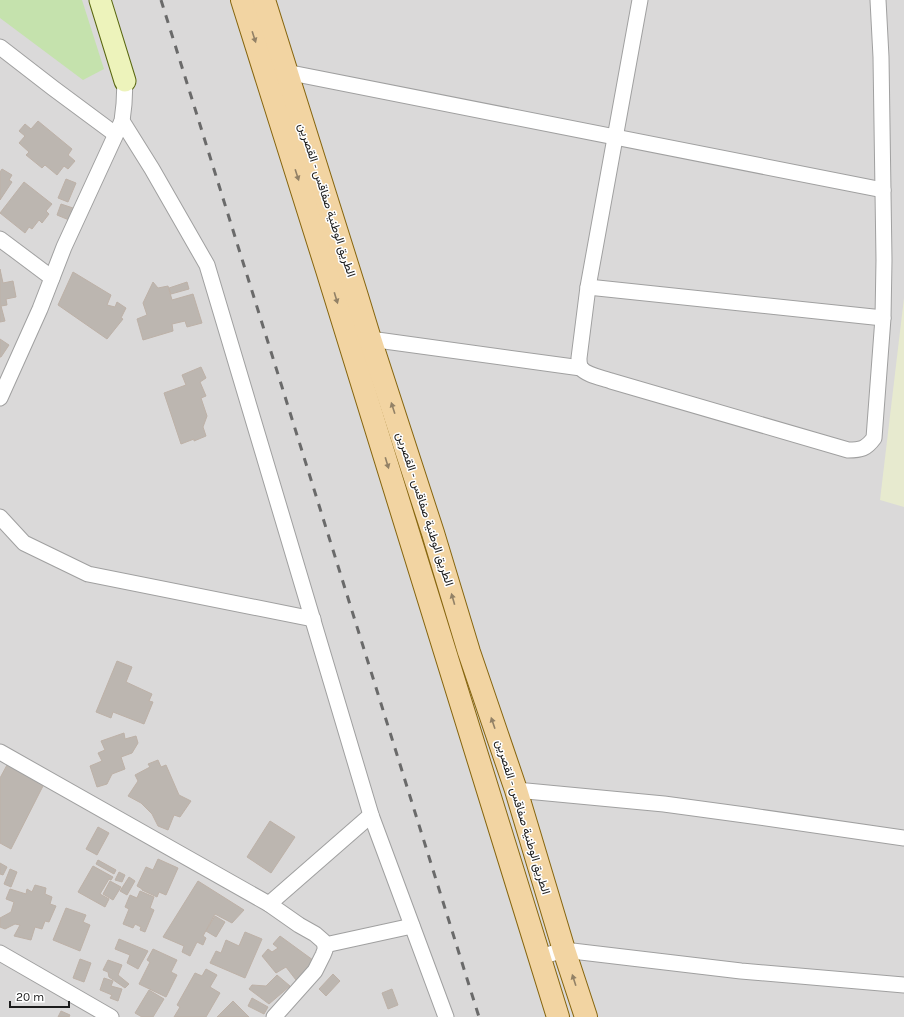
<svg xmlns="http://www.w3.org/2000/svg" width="904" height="1017" font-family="Karla,Vazirmatn,sans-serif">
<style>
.residential{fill:#dad9d9}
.farmland{fill:#e7eacf}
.grass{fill:#c5e2ad}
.building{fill:#bcb6b0;stroke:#bdb1a7}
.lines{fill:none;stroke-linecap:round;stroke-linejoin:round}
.street-casing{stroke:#a0a0a0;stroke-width:17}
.secondary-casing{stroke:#59670f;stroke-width:23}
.primary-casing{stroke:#86650e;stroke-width:24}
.street{stroke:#fff;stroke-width:15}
.secondary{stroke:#edf3bb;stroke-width:21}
.primary{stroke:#f2d4a2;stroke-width:22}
.rail{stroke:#6a6a6a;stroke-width:3;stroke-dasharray:8 8;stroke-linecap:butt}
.oneway{fill:#928166}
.labels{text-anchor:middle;stroke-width:3;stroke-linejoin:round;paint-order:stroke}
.street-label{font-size:12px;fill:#1c1c1c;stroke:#fff}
</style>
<rect width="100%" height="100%" fill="#edeae3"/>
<rect class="residential" x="0" y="0" width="904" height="1017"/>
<polygon class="farmland" points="904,298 904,507 880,500"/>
<polygon class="grass" points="0,0 82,0 104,69 83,80 0,18"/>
<g class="building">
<polygon points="38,121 72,149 68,155 75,161 68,169 64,166 57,175 45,165 42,168 26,155 29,152 19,143 25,136 19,131 25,124 31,129"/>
<polygon points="2,169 12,175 9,180 12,182 0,200 0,172"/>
<polygon points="66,179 76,183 68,202 58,198"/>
<polygon points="24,182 52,204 46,211 49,214 42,223 39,220 32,229 29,227 25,233 0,213"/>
<polygon points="61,204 73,208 69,220 57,215"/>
<polygon points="0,269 3,283 13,281 16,297 6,299 7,305 1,306 5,321 0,322"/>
<polygon points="73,272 111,295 107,305 115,307 117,302 126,308 121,318 123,319 107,339 58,305"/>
<polygon points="153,282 158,288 168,286 172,300 193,294 202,323 187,327 185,321 172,324 173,331 143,340 137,319 147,315 143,303"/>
<polygon points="187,282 189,289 171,294 169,288"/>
<polygon points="0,339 9,345 1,357 0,357"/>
<polygon points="201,367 206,378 200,382 206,396 201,398 207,416 203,427 206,436 194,441 194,439 181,444 164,393 186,385 182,375"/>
<polygon points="117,661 132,667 126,682 152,694 149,701 153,702 144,724 113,712 111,718 96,712"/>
<polygon points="124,733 125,739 136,736 138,743 132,753 121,757 125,769 112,774 107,784 97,787 90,766 102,761 98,753 105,750 101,741"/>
<polygon points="158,760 161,767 166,765 179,795 191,801 180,817 174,815 168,830 158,826 152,814 141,803 128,796 138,781 135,775 150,767 148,764"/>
<polygon points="7,765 44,784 11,849 0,843 0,778"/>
<polygon points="270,821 295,837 271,873 247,857"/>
<polygon points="98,827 109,833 97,855 86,849"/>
<polygon points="158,859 178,868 166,895 159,892 157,897 142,890 142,889 137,886 146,867 153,870"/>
<polygon points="98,860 116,870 114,874 96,864"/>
<polygon points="0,863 7,867 3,875 0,874"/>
<polygon points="93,866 113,877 111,880 109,879 100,894 109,899 105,907 78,892"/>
<polygon points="10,869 17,872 11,887 4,884"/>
<polygon points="119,872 125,875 122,882 115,880"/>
<polygon points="129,877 135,881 127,895 120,891"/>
<polygon points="110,881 121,887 113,900 103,894"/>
<polygon points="198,881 244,910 232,923 215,914 203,936 206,938 203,945 197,942 190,956 182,952 184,946 163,937"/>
<polygon points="35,885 46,888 45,894 52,897 50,904 56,906 49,922 45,921 42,929 35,927 31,940 14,936 20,925 15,924 5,929 0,927 0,918 11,912 14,902 6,899 10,889 26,894 27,889 32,892"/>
<polygon points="140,891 154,897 150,908 154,910 145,932 140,930 141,927 135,924 133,928 123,924 129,909 125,907 130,895 137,898"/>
<polygon points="66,908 86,915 83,922 90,925 80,951 53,940"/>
<polygon points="215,916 225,922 216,937 206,931"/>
<polygon points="245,932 262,939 245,978 210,963 216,951 221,953 226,940 239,946"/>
<polygon points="280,936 317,963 296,980 286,967 276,973 262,956 268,949 272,952 278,948 273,944"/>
<polygon points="119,939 148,951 138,969 127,963 130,955 115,949"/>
<polygon points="153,949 177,960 171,972 177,975 166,997 139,984 150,962 147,960"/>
<polygon points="80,959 91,963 84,982 73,978"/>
<polygon points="108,960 122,965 118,975 129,984 125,988 109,977 108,972 103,970"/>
<polygon points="206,969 217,975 210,987 220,993 206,1017 174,1017 180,1007 177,1005 195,973 202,976"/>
<polygon points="333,974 340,981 326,996 319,989"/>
<polygon points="277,975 290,986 269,1004 249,989 252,985 266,986"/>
<polygon points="104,978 113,981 111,986 122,989 118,1001 110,998 112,995 100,990"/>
<polygon points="392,989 398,1005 388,1009 382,993"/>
<polygon points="149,990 164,999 153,1017 142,1017 135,1013"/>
<polygon points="252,998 268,1007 264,1014 248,1006"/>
<polygon points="233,1001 249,1017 217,1017"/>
<polygon points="61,1011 70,1015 69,1017 58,1017"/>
</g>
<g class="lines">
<defs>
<g id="street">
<path d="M 640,0 L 588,287 L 579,358 C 579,361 579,365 581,368 C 586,375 603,378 611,381 L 848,450 C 861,450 866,449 874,438 L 883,318 L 884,260 L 881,57 L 878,0"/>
<polyline points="0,47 53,88 115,134"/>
<polyline points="286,72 883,190"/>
<polyline points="122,121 152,169 207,265 371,815 446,1017"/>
<polyline points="0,239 52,278"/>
<polyline points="588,287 883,318"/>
<polyline points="370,339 581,368"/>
<polyline points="0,398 40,309 64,247 122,121 124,104 125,81"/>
<polyline points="0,517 24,543 88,574 313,619"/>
<polyline points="0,752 269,904 299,925 315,934 323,941 325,945 325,950 323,955 315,971 274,1017"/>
<polyline points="516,790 664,804 745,815 904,838"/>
<polyline points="269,904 371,815"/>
<polyline points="325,945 412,926"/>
<polyline points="0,953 111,1017"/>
<polyline points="540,957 564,950 741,971 904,985"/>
</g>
<polyline id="secondary" points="100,0 125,81"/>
<g id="primary">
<polyline points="242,0 327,270 558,1017"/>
<polyline points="264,0 356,293 370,339 433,533 469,652 516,790 564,950 586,1017"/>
</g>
</defs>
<use href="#street" class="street-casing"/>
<use href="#secondary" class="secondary-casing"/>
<use href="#primary" class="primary-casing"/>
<use href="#street" class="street"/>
<use href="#secondary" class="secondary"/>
<use href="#primary" class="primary"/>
<polyline class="rail" points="161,0 479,1017"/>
</g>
<defs><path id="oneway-solid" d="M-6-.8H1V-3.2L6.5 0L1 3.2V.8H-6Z"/></defs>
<g class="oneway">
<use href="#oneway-solid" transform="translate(254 37) rotate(72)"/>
<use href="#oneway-solid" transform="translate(297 175) rotate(72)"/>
<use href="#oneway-solid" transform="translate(336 298) rotate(73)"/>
<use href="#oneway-solid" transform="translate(393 408) rotate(-108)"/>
<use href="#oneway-solid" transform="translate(387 463) rotate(73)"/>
<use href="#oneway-solid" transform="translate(453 599) rotate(-106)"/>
<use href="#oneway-solid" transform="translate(493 723) rotate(-109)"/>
<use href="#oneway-solid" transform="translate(574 980) rotate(-108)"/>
</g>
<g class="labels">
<g class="street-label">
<text transform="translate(327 200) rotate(72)" y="4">الطريق الوطنية صفاقس - القصرين</text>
<text transform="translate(425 509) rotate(72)" y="4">الطريق الوطنية صفاقس - القصرين</text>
<text transform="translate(523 817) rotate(73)" y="4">الطريق الوطنية صفاقس - القصرين</text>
</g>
</g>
<path d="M10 1001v6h59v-6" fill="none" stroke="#1c1c1c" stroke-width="2"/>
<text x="16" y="1001" font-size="12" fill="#1c1c1c" stroke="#ffffff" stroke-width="3" paint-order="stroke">20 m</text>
</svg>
